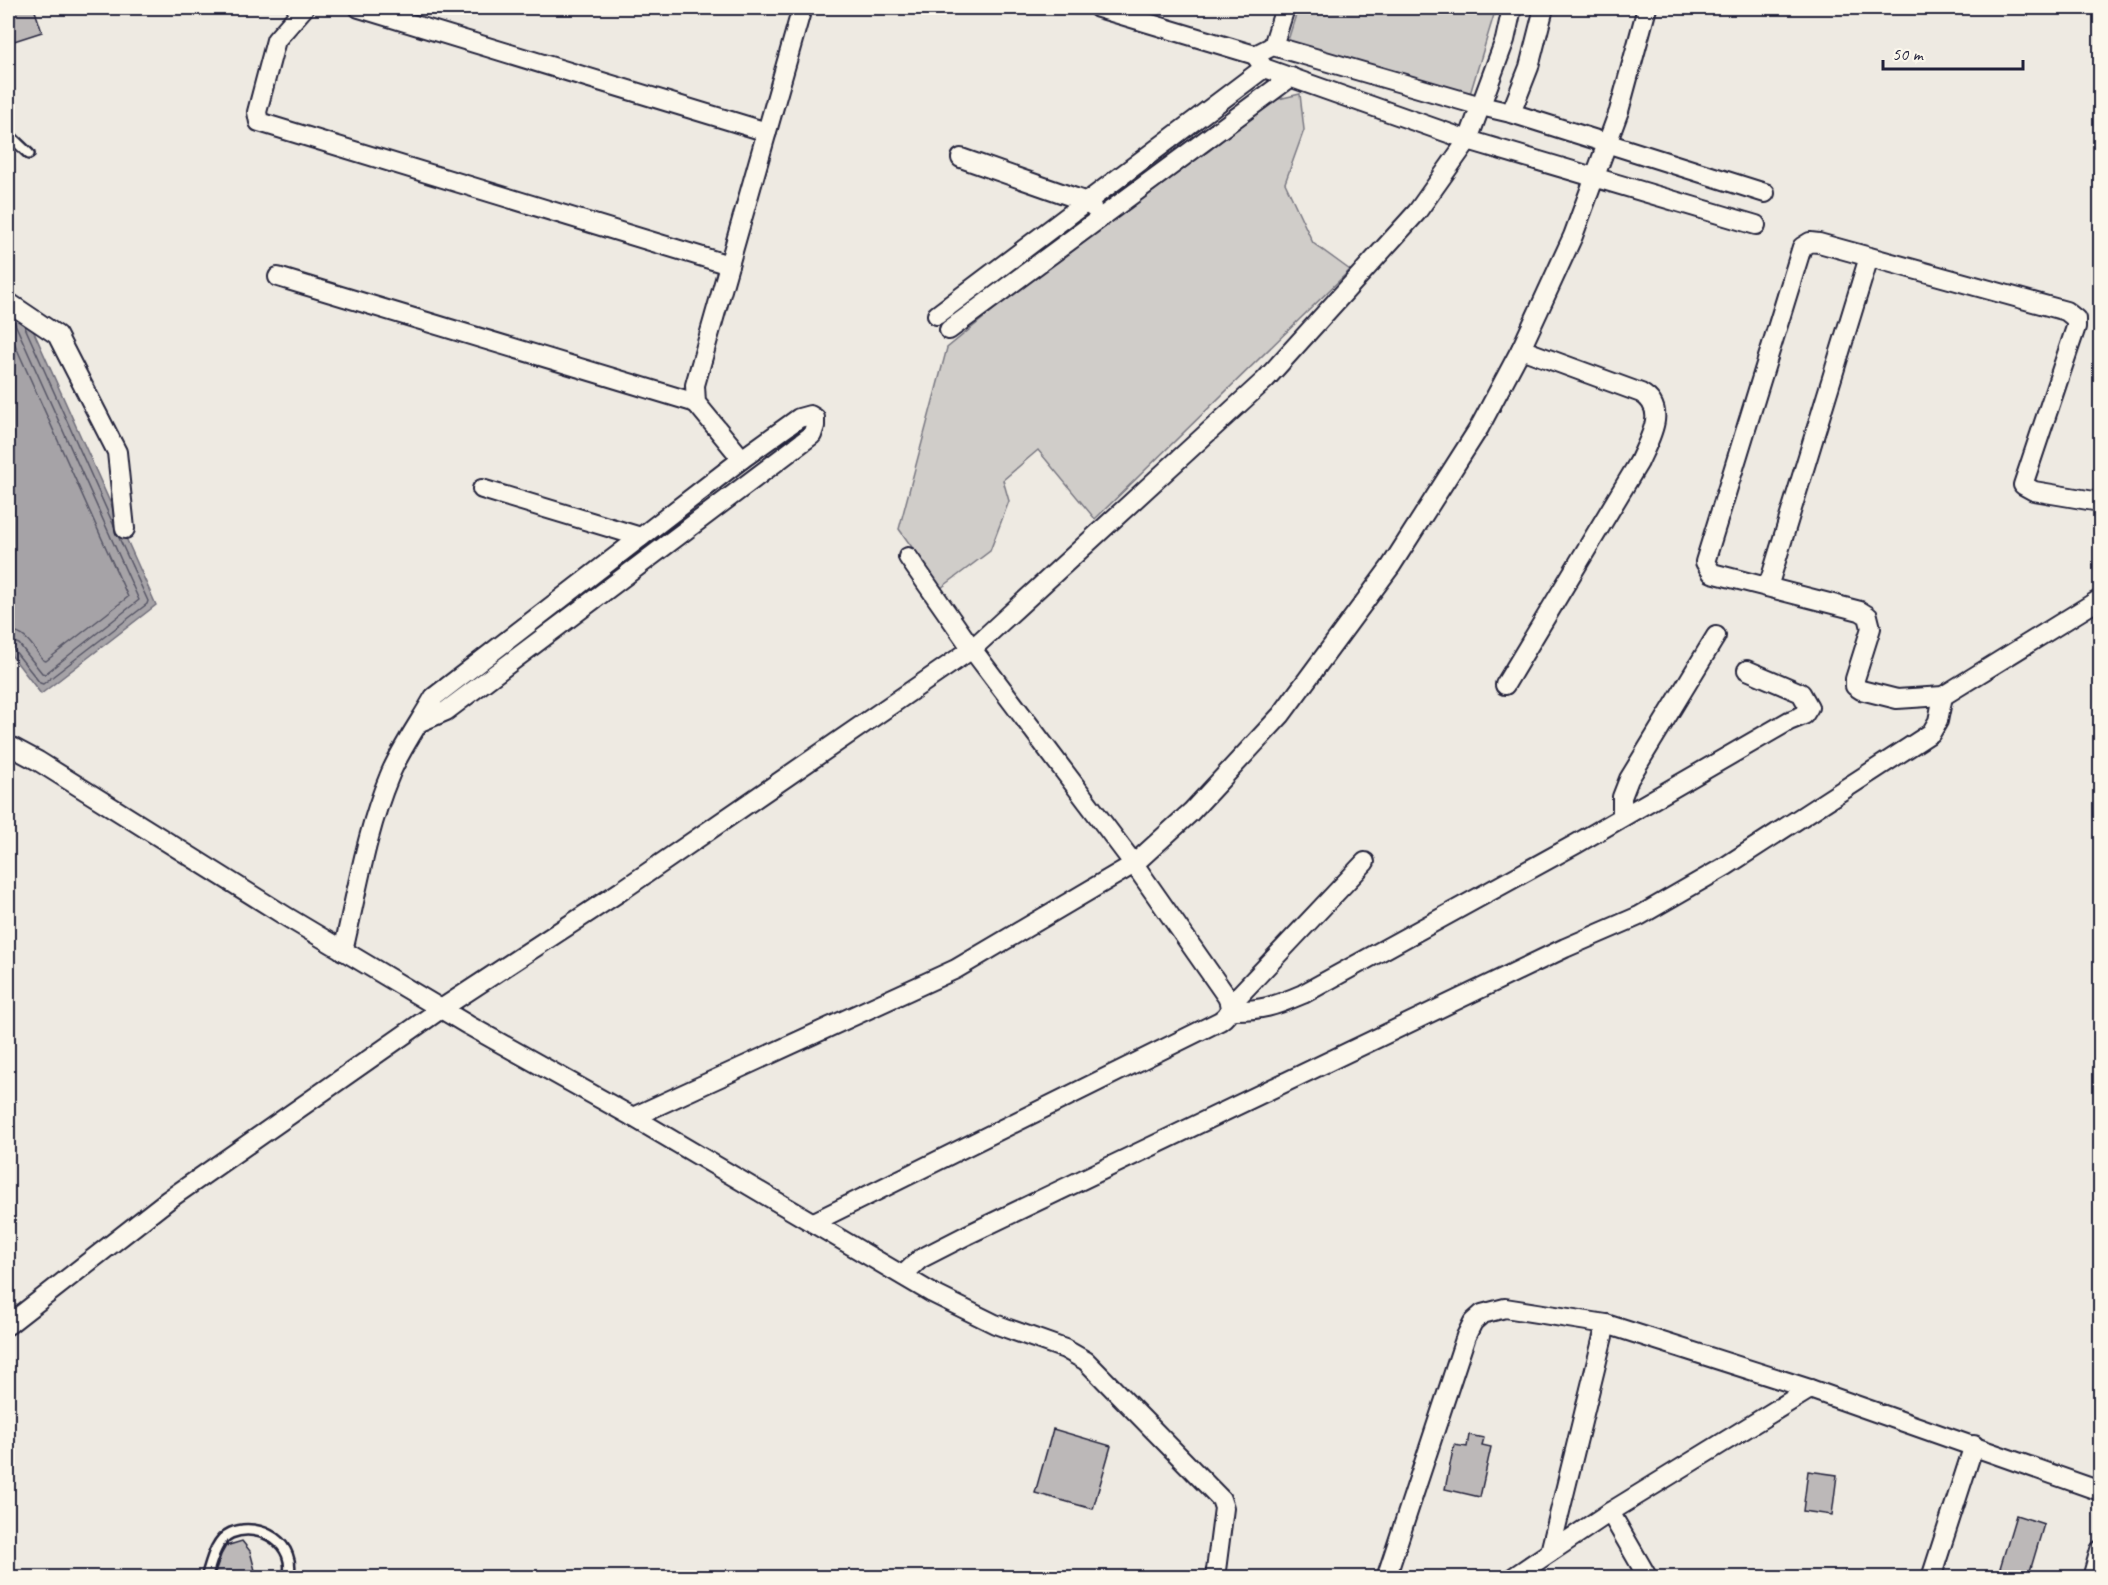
<svg xmlns="http://www.w3.org/2000/svg" width="2108" height="1585" font-family="Caveat,sans-serif">
<style>
.green{fill:#d0cdc9;stroke:#797882;stroke-width:1.5}
.water{fill:#a6a3a7;stroke:#716f7c;stroke-width:1.5}
.lines{fill:none;stroke-linecap:round;stroke-linejoin:round}
.shore{stroke:#575666;stroke-width:1.5}
.building{fill:#bcb8b8;stroke:#22223b;stroke-width:1.5}
.service-casing{stroke:#22223b;stroke-width:14}
.minor-casing{stroke:#22223b;stroke-width:22}
.service{stroke:#fbf7ec;stroke-width:9}
.minor{stroke:#fbf7ec;stroke-width:18}
</style>
<rect width="100%" height="100%" fill="#eeeae2"/>
<filter id="ink" filterUnits="userSpaceOnUse"><feTurbulence type="fractalNoise" baseFrequency=".0167" numOctaves="2"/><feDisplacementMap in="SourceGraphic" scale="12" xChannelSelector="R" yChannelSelector="G"/><feConvolveMatrix kernelMatrix="1 2 1 2 8 2 1 2 1" color-interpolation-filters="sRGB"/></filter>
<g filter="url(#ink)">
<g class="green">
<polygon points="1298,8 1496,8 1467,104 1285,50"/>
<polygon points="1300,94 1304,130 1285,183 1313,243 1350,270 1095,519 1038,450 1003,480 1009,501 990,551 941,588 899,529 947,348 1086,234 1209,151 1270,101"/>
</g>
<polygon class="water" points="8,299 20,301 156,605 41,694 8,651"/>
<g class="lines">
<g class="shore">
<polyline points="24,325 114,526"/>
<path d="M 8,329 L 128,597 L 46,661 L 43,660 C 33,647 26,632 8,631"/>
<polyline points="8,640 19,644 42,673 45,674 139,600 12,317"/>
<polyline points="8,648 14,650 40,683 43,684 147,604 148,601 119,538"/>
</g>
</g>
<g class="building">
<polygon points="8,8 34,8 42,32 8,43"/>
<polygon points="1053,1429 1111,1446 1093,1509 1035,1493"/>
<polygon points="1469,1435 1484,1438 1482,1445 1491,1447 1480,1497 1445,1489 1454,1445 1467,1447"/>
<polygon points="1808,1471 1837,1475 1832,1515 1803,1511"/>
<polygon points="2016,1515 2044,1524 2028,1578 1997,1578"/>
<polygon points="242,1541 250,1551 257,1578 213,1578 221,1555 226,1546"/>
</g>
<g class="lines">
<defs>
<g id="service">
<polyline points="8,134 29,154"/>
<path d="M 206,1578 C 211,1563 215,1540 231,1533 C 260,1521 298,1544 288,1578"/>
</g>
<g id="minor">
<polyline points="304,8 276,40 257,112 259,122 729,265"/>
<polyline points="359,8 767,132"/>
<polyline points="1098,8 1255,55 1273,46 1481,106 1511,113 1765,193"/>
<polyline points="1273,46 1285,8"/>
<polyline points="1255,55 1264,68 1468,140 1756,225"/>
<polyline points="1511,113 1529,67 1544,8"/>
<polyline points="961,158 1087,202 1092,207"/>
<polyline points="278,277 696,403"/>
<polyline points="8,302 57,335 117,452 125,529"/>
<polyline points="937,315 1264,68"/>
<polyline points="949,330 1291,77"/>
<polyline points="742,459 696,403 695,385 802,8"/>
<polyline points="482,489 641,537"/>
<polyline points="2100,502 2034,491 2023,485 2076,327 2076,319 2066,311 1819,243 1810,242 1802,247 1705,562 1712,573 1860,611 1868,616 1871,628 1855,679 1855,686 1861,690 1897,699 1943,696 2100,599"/>
<polyline points="1768,587 1869,257"/>
<path d="M 1505,685 L 1639,462 C 1649,439 1669,409 1641,393 L 1521,349"/>
<polyline points="8,745 38,761 287,917 468,1025 633,1117 932,1293 995,1324 1065,1349 1086,1361 1221,1499 1224,1508 1215,1578"/>
<polyline points="1622,817 1622,797 1629,779 1716,636"/>
<path d="M 343,951 C 357,893 366,832 389,777 C 399,751 420,722 434,697 L 742,459 L 799,418 L 810,415 L 815,418 L 815,426 L 812,435 L 446,711 L 420,722"/>
<polyline points="1230,1005 1365,862"/>
<path d="M 1230,1010 C 1261,1011 1275,1006 1303,994 L 1576,844 L 1789,721 L 1804,715 L 1809,707 L 1801,693 L 1747,670"/>
<polyline points="633,1117 956,969 1134,864 1191,812 1281,715 1391,566 1479,428 1521,349 1573,236 1619,111 1647,8"/>
<path d="M 814,1222 L 1220,1021 C 1230,1014 1232,1008 1227,997 L 1134,864 L 972,649 L 908,557"/>
<polyline points="903,1275 920,1259 967,1235 1565,948 1639,916 1726,866 1931,733 1938,721 1943,696"/>
<polyline points="8,1325 168,1200 441,1009 621,891 972,649 1265,380 1417,212 1468,140 1505,40 1512,8"/>
<polyline points="1610,1512 1648,1578"/>
<polyline points="1550,1552 1606,1324"/>
<polyline points="1386,1578 1466,1336 1473,1322 1482,1314 1505,1308 1606,1324 1810,1389 2100,1491"/>
<polyline points="1512,1578 1610,1512 1810,1389"/>
<polyline points="1931,1578 1974,1445"/>
<polyline points="2092,1578 2100,1550"/>
</g>
</defs>
<use href="#service" class="service-casing"/>
<use href="#minor" class="minor-casing"/>
<use href="#service" class="service"/>
<use href="#minor" class="minor"/>
</g>
</g>
<rect width="2108" height="1585" fill="none" stroke="#fbf7ec" stroke-width="30"/>
<rect x="15" y="15" width="2078" height="1555" fill="none" stroke="#22223b" stroke-width="2" filter="url(#ink)"/>
<path d="M1883 60v9h140v-9" fill="none" stroke="#22223b" stroke-width="3"/>
<text x="1892" y="60" font-size="18" fill="#22223b" stroke="#fbf7ec" stroke-width="4.5" paint-order="stroke">50 m</text>
</svg>
